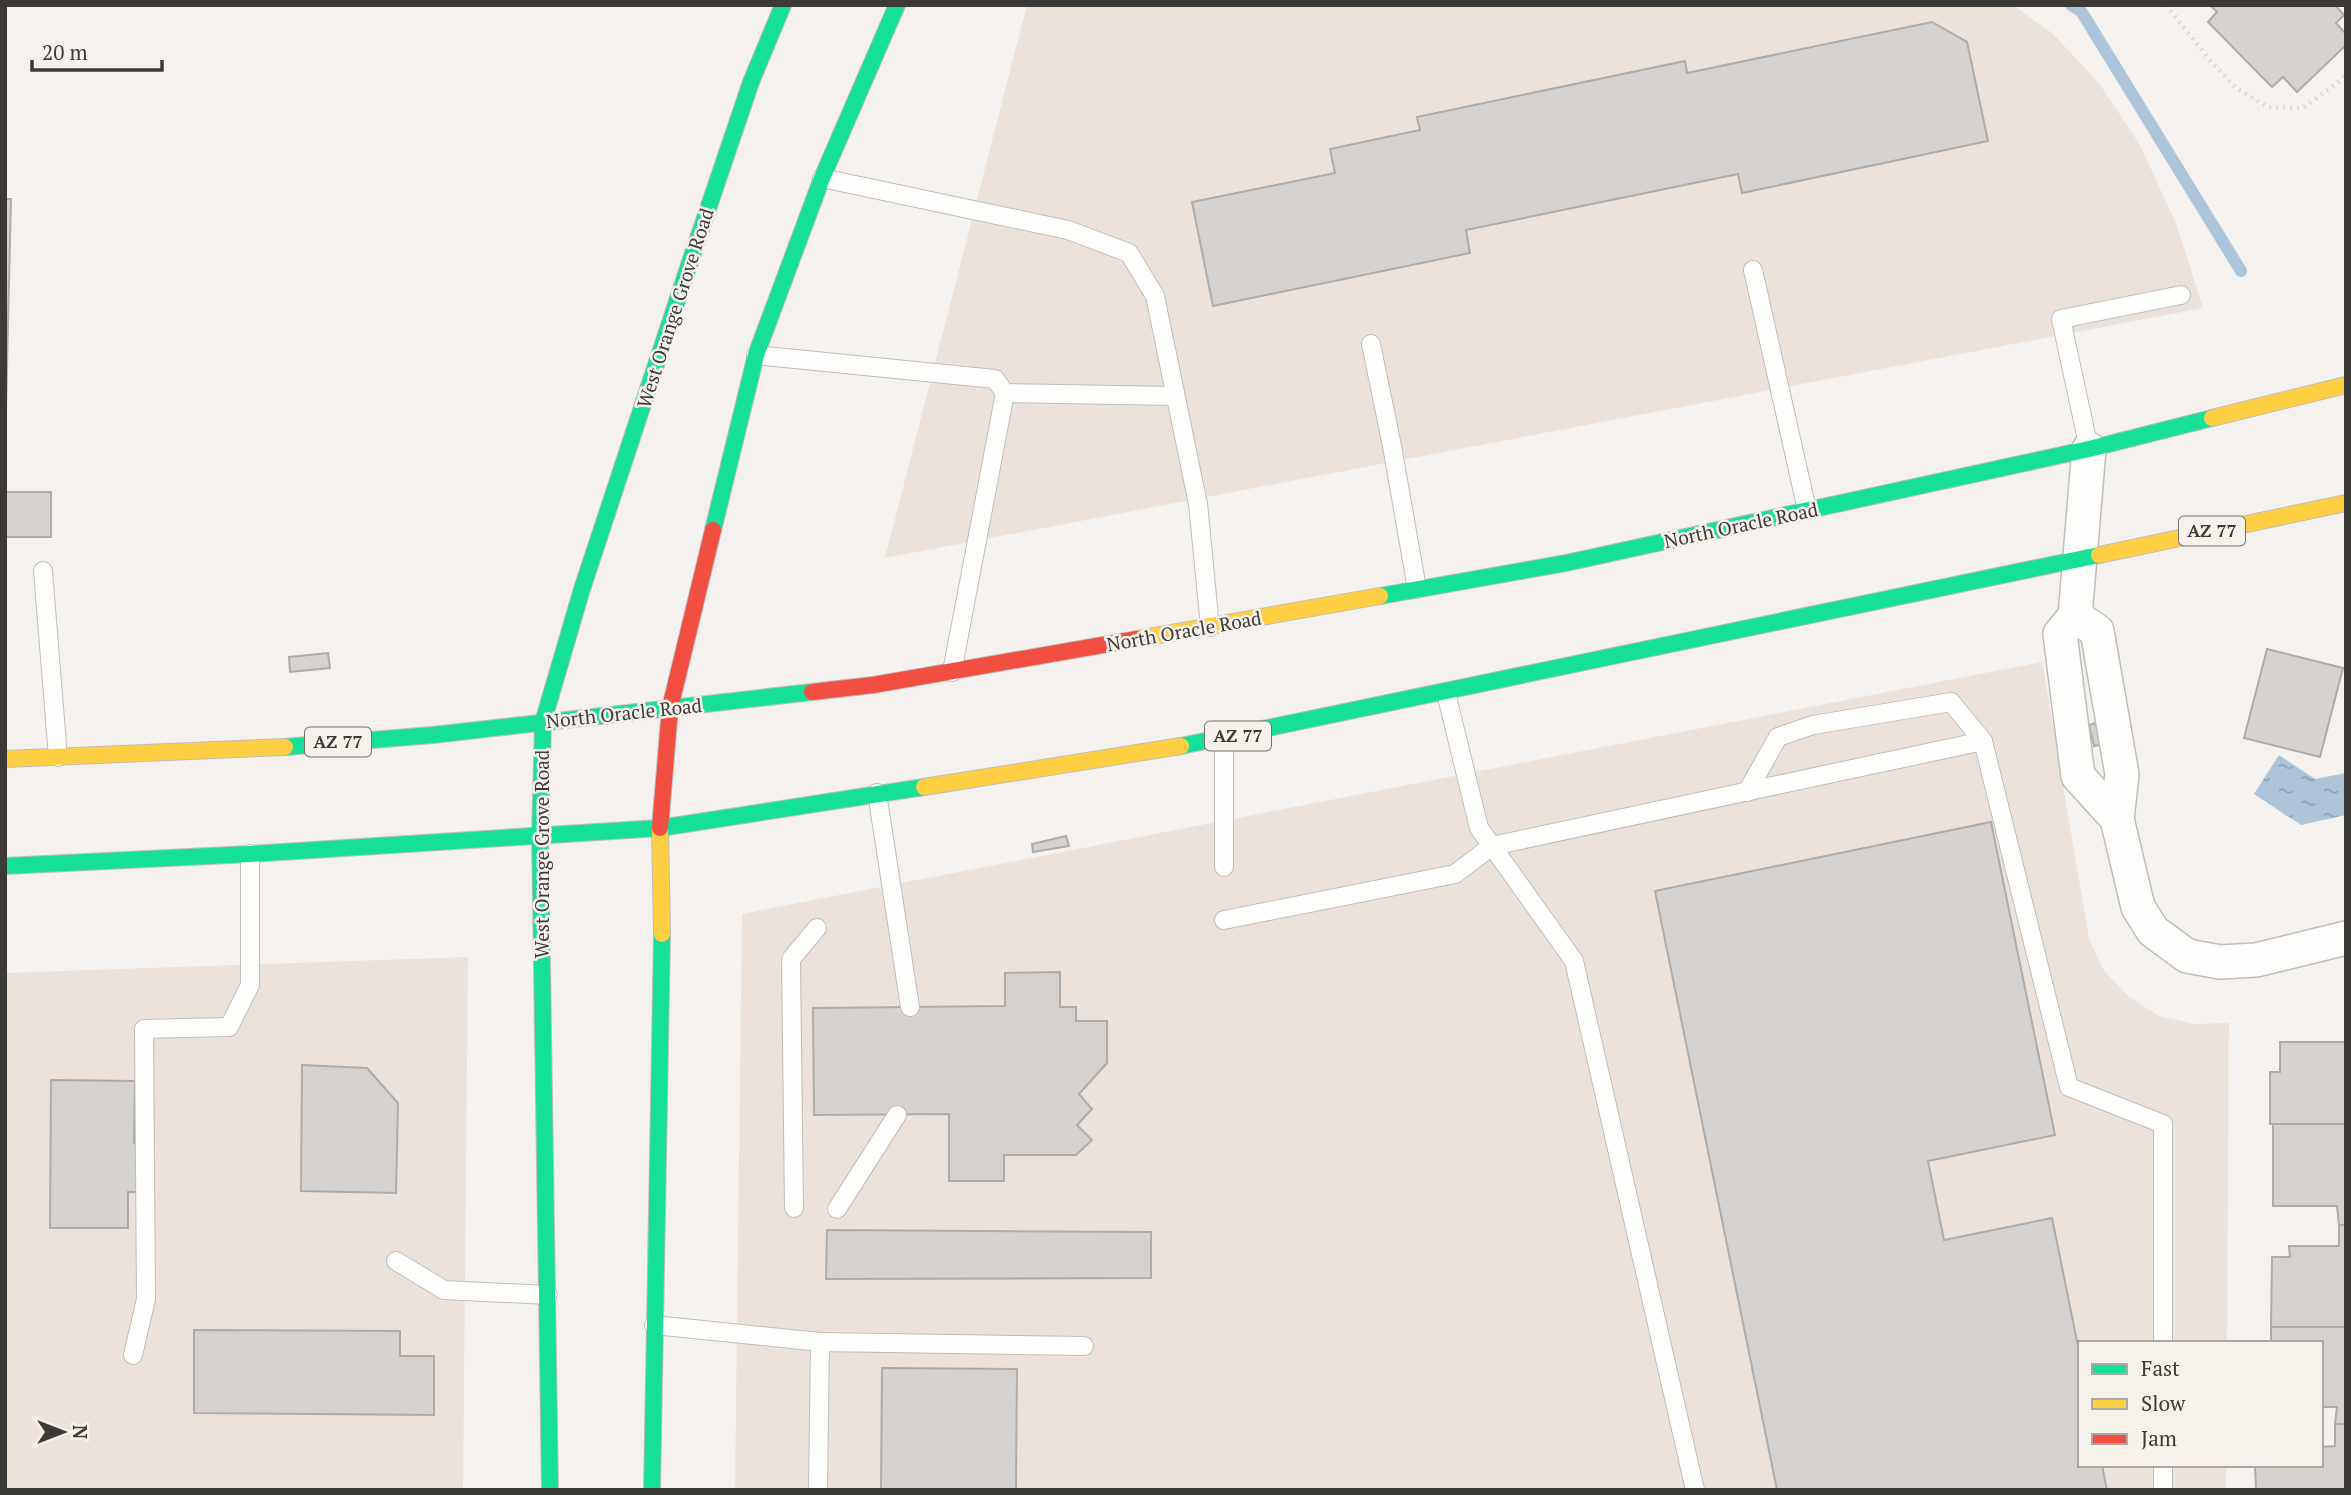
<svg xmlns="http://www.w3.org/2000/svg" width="2351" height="1495" font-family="'PT Serif',serif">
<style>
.built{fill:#ebe3db}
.water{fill:url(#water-ripples)}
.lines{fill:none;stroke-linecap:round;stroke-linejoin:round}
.stream{stroke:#adc5db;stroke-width:12}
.building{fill:#d5d2d0;stroke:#aeacaa;stroke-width:2}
.lane-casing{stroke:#bfbdba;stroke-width:20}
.street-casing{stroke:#bfbdba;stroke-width:36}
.fast-casing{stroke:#bfbdba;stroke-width:18}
.slow-casing{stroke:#bfbdba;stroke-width:18}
.jam-casing{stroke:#bfbdba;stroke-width:18}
.path{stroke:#dad9d8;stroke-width:4.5;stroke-dasharray:2 5;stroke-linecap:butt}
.lane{stroke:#fdfdfc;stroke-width:18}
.street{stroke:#fdfdfc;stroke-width:33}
.fast{stroke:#16e098;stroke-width:16}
.slow{stroke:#ffcf43;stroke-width:16}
.jam{stroke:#f24e42;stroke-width:16}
.labels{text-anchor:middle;stroke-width:5;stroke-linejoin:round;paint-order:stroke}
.shield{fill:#f7f1eb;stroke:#74716d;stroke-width:2}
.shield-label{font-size:18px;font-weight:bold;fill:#3c3a37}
.street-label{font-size:19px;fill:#3c3a37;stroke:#f7f1eb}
</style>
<defs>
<pattern id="water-ripples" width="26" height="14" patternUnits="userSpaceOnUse" patternTransform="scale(1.75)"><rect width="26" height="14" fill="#adc5db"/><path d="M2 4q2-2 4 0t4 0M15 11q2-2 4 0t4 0" fill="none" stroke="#8ea1b2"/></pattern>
</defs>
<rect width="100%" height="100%" fill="#f4f1ee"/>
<g class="built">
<polygon points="1027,5 2013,5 2052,33 2099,83 2140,145 2177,226 2203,308 885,558"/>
<polygon points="2042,662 2089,939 2104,971 2129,997 2159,1016 2194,1024 2229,1023 2227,1343 2080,1343 2080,1465 2226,1465 2226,1490 735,1490 742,914"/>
<polygon points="468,957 463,1490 5,1490 5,973"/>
</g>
<polygon class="water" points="2279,755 2315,779 2346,773 2346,815 2301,825 2254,794"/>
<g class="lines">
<polyline class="stream" points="2071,5 2081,11 2241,271"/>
</g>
<g class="building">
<polygon points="2210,5 2335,5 2344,15 2336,23 2346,34 2346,45 2297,92 2283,77 2272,87 2208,22 2217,12"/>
<polygon points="1932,22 1967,42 1988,141 1742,193 1738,174 1466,230 1470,253 1213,306 1192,202 1335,173 1330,149 1420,130 1417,117 1685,61 1687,73"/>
<polygon points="5,199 11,199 5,451"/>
<rect x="5" y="492" width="46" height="45"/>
<polygon points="2267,649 2343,668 2320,757 2244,738"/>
<polygon points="328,653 330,668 290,672 289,657"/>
<polygon points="2103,721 2109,743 2094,746 2089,725"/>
<polygon points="1991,822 2055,1135 1928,1161 1944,1240 2052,1218 2080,1356 2080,1465 2102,1465 2107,1490 1777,1490 1655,891"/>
<polygon points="1066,836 1069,846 1033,852 1032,844"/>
<polygon points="1060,972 1060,1007 1076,1007 1076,1021 1107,1021 1107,1063 1079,1094 1092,1109 1077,1125 1092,1140 1076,1155 1004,1155 1004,1181 949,1181 949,1114 814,1115 813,1008 1005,1006 1005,973"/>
<polygon points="2280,1042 2346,1042 2346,1124 2270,1124 2270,1072 2280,1072"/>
<polygon points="302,1065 367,1068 398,1103 396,1193 301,1191"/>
<polygon points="51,1080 135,1081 134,1143 144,1143 144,1192 128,1192 128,1228 50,1228"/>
<polygon points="2273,1124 2346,1124 2346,1225 2339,1225 2337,1206 2273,1206"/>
<polygon points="2339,1225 2346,1225 2346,1327 2271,1327 2272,1257 2290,1257 2289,1246 2339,1246"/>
<polygon points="827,1230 1151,1232 1151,1278 826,1279"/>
<polygon points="2271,1327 2346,1327 2346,1424 2335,1424 2337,1407 2321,1407 2321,1343 2271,1343"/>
<polygon points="194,1330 400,1331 400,1356 434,1356 434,1415 194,1413"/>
<polygon points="882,1368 1017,1369 1016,1490 881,1490"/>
<polygon points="2335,1424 2346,1424 2346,1490 2256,1490 2255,1465 2321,1465 2321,1447 2335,1446"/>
</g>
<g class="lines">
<defs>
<g id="lane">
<polyline points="822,178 1068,230 1129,253 1155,296 1198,504 1210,627"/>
<polyline points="1753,270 1807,510"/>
<polyline points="1371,344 1392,446 1417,589"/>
<polyline points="756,355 995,379 1005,393 952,672"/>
<polyline points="1005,393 1175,396"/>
<polyline points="2089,449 2061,319 2181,295"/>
<polyline points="43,571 58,757"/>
<polyline points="1446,693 1479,828 1574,961 1695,1490"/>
<polyline points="1747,792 1778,737 1813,725 1951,702 1983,741 2069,1087 2163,1124 2163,1343"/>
<polyline points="877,793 910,1007"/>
<polyline points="1224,867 1224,739"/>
<polyline points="1224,920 1455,874 1492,846 1983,741"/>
<polyline points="794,1208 791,959 817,928"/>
<polyline points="837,1209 897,1115"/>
<polyline points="396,1261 444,1290 548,1295"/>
<polyline points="654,1325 820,1342"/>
<polyline points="133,1355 146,1299 144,1029 229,1027 250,985 250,854"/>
<polyline points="2163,1465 2163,1490"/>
<polyline points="818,1490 820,1342 1084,1346"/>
</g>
<g id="street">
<polyline points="2075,616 2097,631 2122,774 2117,819 2078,776 2060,634 2075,616 2089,449"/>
<polyline points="2117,819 2138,907 2153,931 2187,956 2220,962 2256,960 2346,938"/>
</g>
<g id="fast">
<polyline points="713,530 756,355 822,178 897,5"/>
<polyline points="1380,596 1566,563 2089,449 2212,418"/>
<polyline points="1181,746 2099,555"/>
<polyline points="285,747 433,735 812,692"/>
<polyline points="540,836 550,1490"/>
<polyline points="540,836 543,722 582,589 689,265 751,82 783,5"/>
<polyline points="5,866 250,854 660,828 924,787"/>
<polyline points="652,1490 662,934"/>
</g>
<g id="slow">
<polyline points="2212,418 2346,385"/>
<polyline points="2099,555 2346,503"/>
<polyline points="1137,639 1380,596"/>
<polyline points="5,759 285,747"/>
<polyline points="924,787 1181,746"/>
<polyline points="660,828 662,934"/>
</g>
<g id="jam">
<polyline points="812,692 873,685 1137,639"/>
<polyline points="660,828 670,708 713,530"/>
</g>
</defs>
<use href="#lane" class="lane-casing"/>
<use href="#street" class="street-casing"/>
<use href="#fast" class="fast-casing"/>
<use href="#slow" class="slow-casing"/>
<use href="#jam" class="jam-casing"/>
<polyline class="path" points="2166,5 2208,58 2236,88 2268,107 2303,108 2337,83 2346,75"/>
<use href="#lane" class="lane"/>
<use href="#street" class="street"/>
<use href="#fast" class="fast"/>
<use href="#slow" class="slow"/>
<use href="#jam" class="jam"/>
</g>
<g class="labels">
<g class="shield">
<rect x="2179" y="516.5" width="66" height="29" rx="5"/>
<rect x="1205" y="721.5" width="66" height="29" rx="5"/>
<rect x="305" y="727.5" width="66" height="29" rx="5"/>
</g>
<g class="shield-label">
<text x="2212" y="537">AZ 77</text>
<text x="1238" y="742">AZ 77</text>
<text x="338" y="748">AZ 77</text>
</g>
<g class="street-label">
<text transform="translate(675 308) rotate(-72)" y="7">West Orange Grove Road</text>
<text transform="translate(1741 525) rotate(-12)" y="7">North Oracle Road</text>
<text transform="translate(1184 631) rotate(-10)" y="7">North Oracle Road</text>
<text transform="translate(624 713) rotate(-6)" y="7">North Oracle Road</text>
<text transform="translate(542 854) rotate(-90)" y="7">West Orange Grove Road</text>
</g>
</g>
<rect width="2351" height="1495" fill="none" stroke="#3c3a37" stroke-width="14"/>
<rect x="2078" y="1341" width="245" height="126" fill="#f7f1eb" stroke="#aca8a3" stroke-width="2"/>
<rect x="2092" y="1364" width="35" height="10" fill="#16e098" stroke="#aca8a3" stroke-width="2"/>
<text x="2141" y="1376" font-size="21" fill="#3c3a37">Fast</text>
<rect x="2092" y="1399" width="35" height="10" fill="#ffcf43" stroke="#aca8a3" stroke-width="2"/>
<text x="2141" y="1411" font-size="21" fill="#3c3a37">Slow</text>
<rect x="2092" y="1434" width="35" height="10" fill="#f24e42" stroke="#aca8a3" stroke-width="2"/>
<text x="2141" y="1446" font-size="21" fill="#3c3a37">Jam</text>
<g transform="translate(63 1432) rotate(90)" stroke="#f7f1eb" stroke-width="5" paint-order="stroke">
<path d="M0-5L12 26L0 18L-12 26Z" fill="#3c3a37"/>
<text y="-10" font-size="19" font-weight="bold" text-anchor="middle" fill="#3c3a37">N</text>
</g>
<path d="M32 60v10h130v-10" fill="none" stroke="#3c3a37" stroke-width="3.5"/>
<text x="42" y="60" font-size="21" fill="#3c3a37" stroke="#f7f1eb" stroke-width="5" paint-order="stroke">20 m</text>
</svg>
